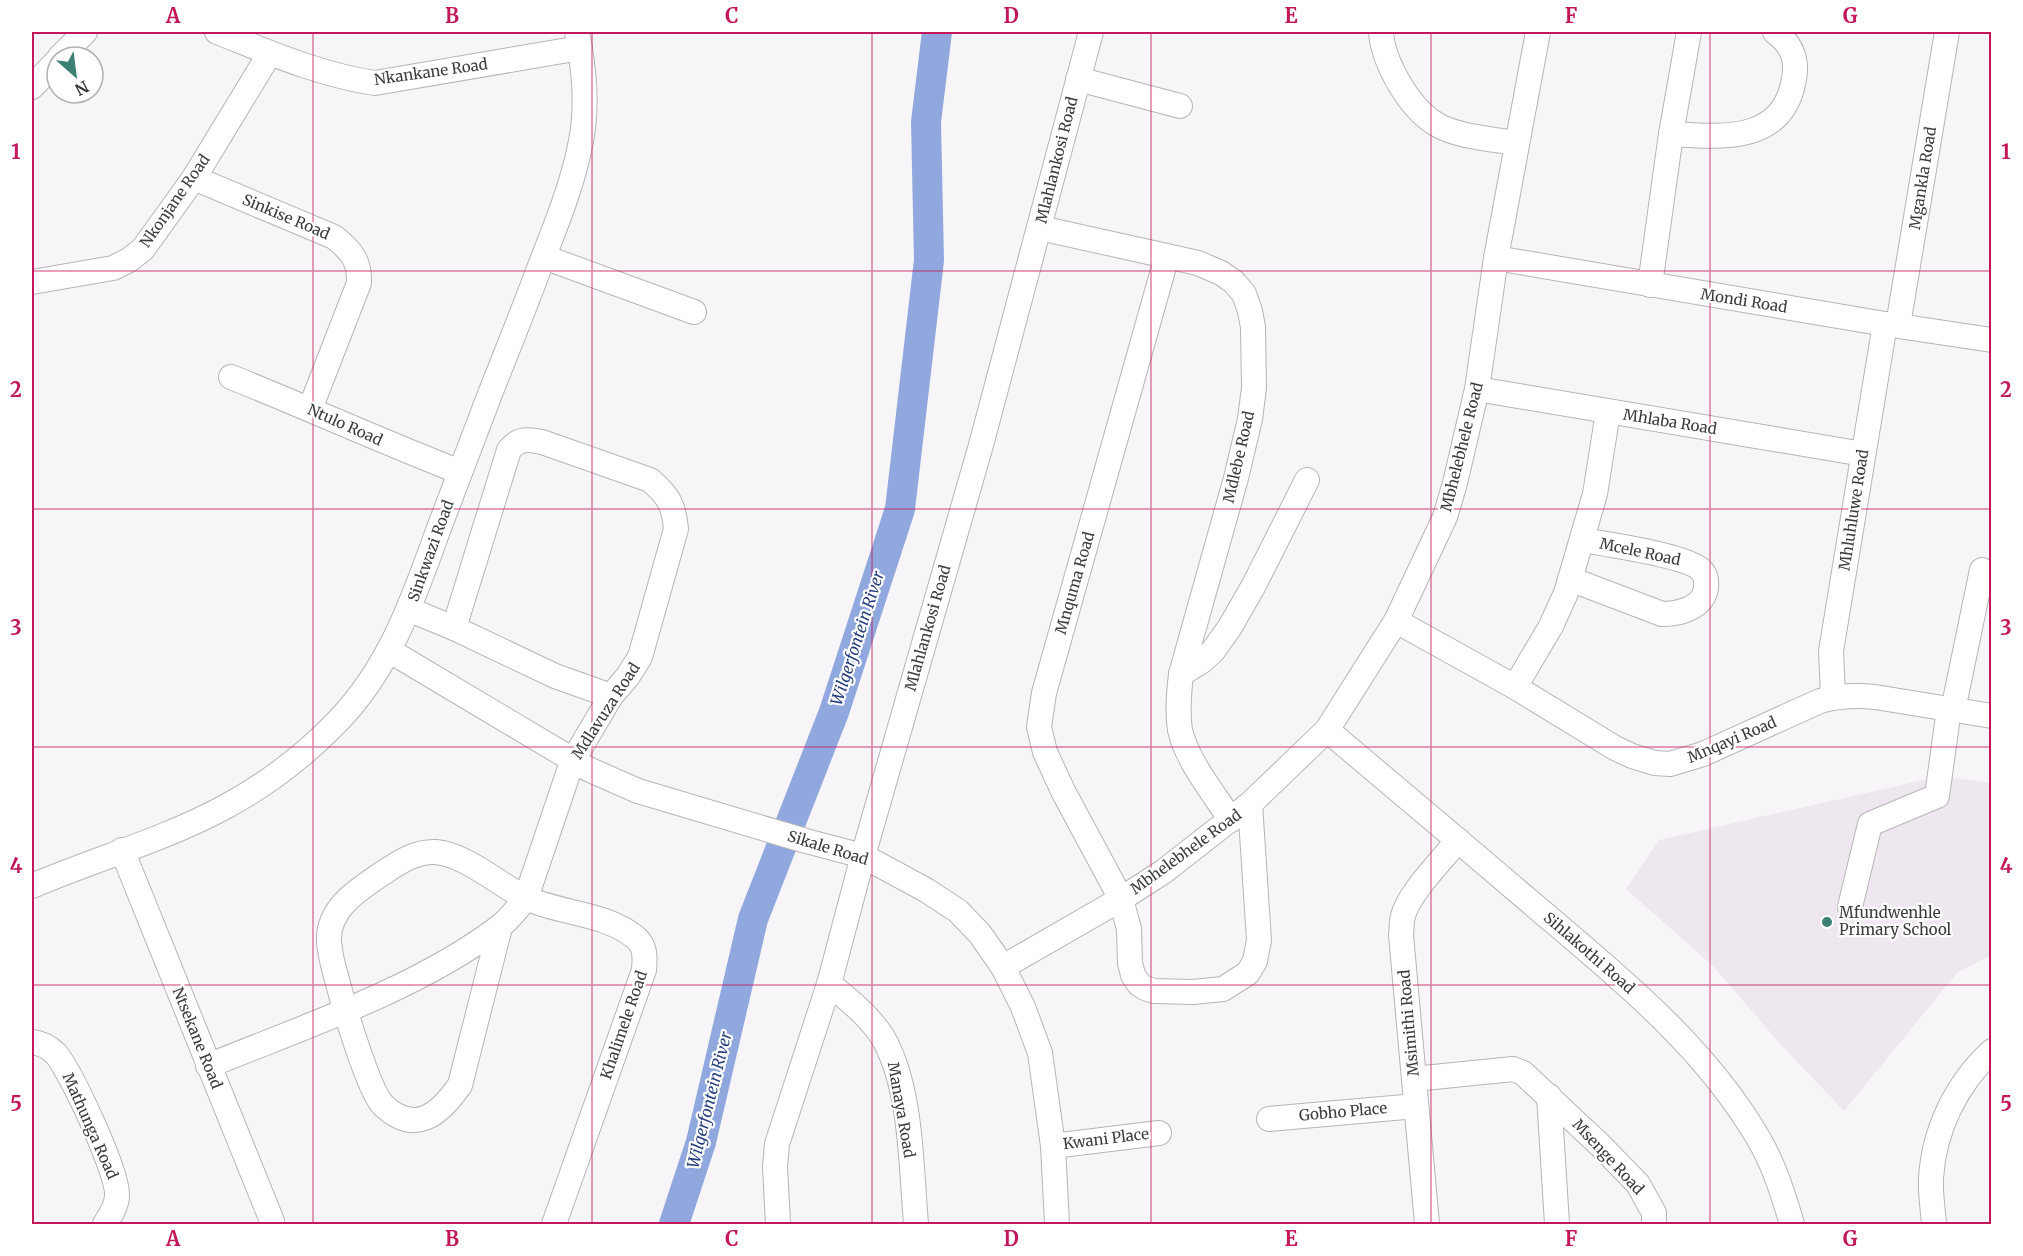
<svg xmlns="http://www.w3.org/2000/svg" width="2023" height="1256" font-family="Merriweather,serif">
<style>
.built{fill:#efe7f0}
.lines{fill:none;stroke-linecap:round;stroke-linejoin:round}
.river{stroke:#90a8de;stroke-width:30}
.minor-casing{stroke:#b7b5b7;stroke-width:26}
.minor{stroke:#fff;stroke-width:24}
.grid{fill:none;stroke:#c2185b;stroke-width:1.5;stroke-opacity:0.55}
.poi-dot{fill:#3c8073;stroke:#fff;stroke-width:2}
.labels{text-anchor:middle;stroke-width:4.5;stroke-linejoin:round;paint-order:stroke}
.street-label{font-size:15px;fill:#3d3c3d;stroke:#fff}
.poi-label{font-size:15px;fill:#3d3c3d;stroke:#fff;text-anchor:start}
.water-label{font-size:16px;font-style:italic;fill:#253e7e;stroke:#fff}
.neatline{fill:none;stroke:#c2185b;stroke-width:2}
.grid-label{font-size:20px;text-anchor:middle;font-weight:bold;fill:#c2185b}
</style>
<rect width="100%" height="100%" fill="#f8f5f8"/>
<polygon class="built" points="1941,776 1991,783 1991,955 1957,973 1844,1111 1784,1048 1713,966 1626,889 1659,840"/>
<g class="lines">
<polyline class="river" points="674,1224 701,1142 753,919 834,712 900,509 929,260 926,122 937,32"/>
<defs>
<g id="minor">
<path d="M 217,32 C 268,52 320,75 375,83 L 580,48"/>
<path d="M 1381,32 C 1383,62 1409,108 1436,124 C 1457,137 1492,139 1516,143"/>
<polyline points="60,57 85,32"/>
<polyline points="1078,79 1180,106"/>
<polyline points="32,87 57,61"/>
<path d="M 1671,134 C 1722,137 1783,144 1794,79 C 1798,58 1791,44 1775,32"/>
<path d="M 194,178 L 334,237 C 351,250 360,261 359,283 L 310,409"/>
<path d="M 1040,228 L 1198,263 L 1221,273 L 1234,282 L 1244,294 L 1250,311 L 1253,327 L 1254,388 L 1250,419 L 1236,478 L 1181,674 C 1179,692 1177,711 1180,730 C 1187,761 1214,794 1231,820"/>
<polyline points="1167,256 1044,693 1039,727 1045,752 1063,791 1121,899 1129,929 1130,963 1133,975 1139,984 1145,988 1154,991 1193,992 1223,989 1248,973 1255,961 1259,940 1250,804"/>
<polyline points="544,257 694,312"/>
<polyline points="1496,258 1885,324 1992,340"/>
<polyline points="32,282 113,268 129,260 143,249 194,178 270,53"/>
<polyline points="1650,285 1671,134 1689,32"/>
<polyline points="1898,325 1947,32"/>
<path d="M 231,377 C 308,408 383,442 460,472"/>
<polyline points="1477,389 1863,454"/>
<path d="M 1570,579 L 1662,614 C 1676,614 1695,610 1703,597 C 1707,590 1708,578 1702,571 C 1690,556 1605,544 1583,540"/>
<path d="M 1396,621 L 1515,687 L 1615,748 L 1632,756 L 1655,763 L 1670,764 L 1703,754 L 1820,701 C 1838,696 1856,695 1875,697 L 1992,716"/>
<polyline points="454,628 555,676 611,696"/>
<polyline points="390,651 588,769 638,791 806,841 863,856 926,890 958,911 980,934 1003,967 1023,1007 1040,1053 1053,1146 1057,1224"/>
<polyline points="1181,674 1202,661 1213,651 1230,627 1254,585 1307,480"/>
<polyline points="1515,687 1551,626 1566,593 1595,494 1608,412"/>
<polyline points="1833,697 1831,651 1885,324"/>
<polyline points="1953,710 1982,570"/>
<path d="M 1327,730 C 1396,788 1466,847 1535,906 C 1616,975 1702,1043 1757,1136 C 1774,1164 1783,1194 1792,1224"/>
<polyline points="122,850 272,1221"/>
<path d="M 32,886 C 95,859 164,840 225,807 C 266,785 306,754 338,721 C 391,666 414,597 439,528 C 456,483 473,438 490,394 C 507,351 524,309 540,266 C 556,225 573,184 581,141 C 588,104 584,68 577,32"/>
<polyline points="1850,907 1870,824 1937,796 1949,709"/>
<path d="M 500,927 L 460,1085 C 440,1114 415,1136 383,1105 C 369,1091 346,1013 340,991 C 336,975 330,958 329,942 C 327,907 361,888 386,871 C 401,861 417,851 436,852 C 466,855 497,883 524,897 C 559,914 603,912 635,937 C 646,946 645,957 644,970 L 554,1224"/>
<polyline points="1003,967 1121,899 1163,872 1250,804 1327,730 1396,621 1445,517 1455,483 1477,389 1496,258 1538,32"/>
<path d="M 829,984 C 848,999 869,1016 882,1036 C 912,1086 911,1167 916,1224"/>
<path d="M 32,1042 C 41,1043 49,1047 56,1054 C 71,1072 118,1172 117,1195 C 117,1206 110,1216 105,1224"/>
<path d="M 208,1066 C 303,1027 415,990 498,928 C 509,920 518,908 526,898 L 572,762 L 611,696 L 628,676 L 640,657 L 676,529 C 674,505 668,495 650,480 L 542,442 C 528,439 519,438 509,450 L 454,628 L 410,610"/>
<polyline points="1414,1079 1513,1069 1523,1073 1600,1145 1638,1184 1654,1213 1654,1224"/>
<polyline points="1549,1096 1557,1224"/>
<polyline points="1269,1119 1416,1106"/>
<polyline points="1053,1146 1159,1133"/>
<polyline points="778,1224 775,1167 777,1144 829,984 863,856 981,445 1091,32"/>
<path d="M 1427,1224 L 1401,935 C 1402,929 1401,922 1403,916 C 1408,894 1443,859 1458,840"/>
<path d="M 1934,1224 C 1933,1209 1930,1193 1931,1178 C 1934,1130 1956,1084 1992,1051"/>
</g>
</defs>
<use href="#minor" class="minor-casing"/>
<use href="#minor" class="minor"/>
</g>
<path class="grid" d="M 313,32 L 313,1224M 592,32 L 592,1224M 872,32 L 872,1224M 1151,32 L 1151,1224M 1431,32 L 1431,1224M 1710,32 L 1710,1224M 32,271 L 1992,271M 32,509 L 1992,509M 32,747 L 1992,747M 32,985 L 1992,985"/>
<circle class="poi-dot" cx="1827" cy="922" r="6"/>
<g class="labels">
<g class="street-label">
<text transform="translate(431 72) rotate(-8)" y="5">Nkankane Road</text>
<text transform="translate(1057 160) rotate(-76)" y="5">Mlahlankosi Road</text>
<text transform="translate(1923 178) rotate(-81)" y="5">Mgankla Road</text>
<text transform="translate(175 201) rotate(-55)" y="5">Nkonjane Road</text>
<text transform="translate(286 217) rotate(23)" y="5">Sinkise Road</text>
<text transform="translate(1744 301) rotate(9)" y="5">Mondi Road</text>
<text transform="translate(1670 422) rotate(9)" y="5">Mhlaba Road</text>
<text transform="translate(345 425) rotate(24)" y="5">Ntulo Road</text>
<text transform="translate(1462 447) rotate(-76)" y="5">Mbhelebhele Road</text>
<text transform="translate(1239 457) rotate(-77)" y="5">Mdlebe Road</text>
<text transform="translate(1854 510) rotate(-81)" y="5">Mhluhluwe Road</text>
<text transform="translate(431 551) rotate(-70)" y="5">Sinkwazi Road</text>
<text transform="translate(1640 552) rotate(12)" y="5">Mcele Road</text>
<text transform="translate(1075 583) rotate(-74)" y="5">Mnquma Road</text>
<text transform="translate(928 628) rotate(-74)" y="5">Mlahlankosi Road</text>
<text transform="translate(606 711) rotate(-57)" y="5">Mdlavuza Road</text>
<text transform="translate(1732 740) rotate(-23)" y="5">Mnqayi Road</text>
<text transform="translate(828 848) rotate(17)" y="5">Sikale Road</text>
<text transform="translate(1186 852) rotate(-36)" y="5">Mbhelebhele Road</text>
<text transform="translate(1589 953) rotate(41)" y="5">Sihlakothi Road</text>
<text transform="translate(1409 1023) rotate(-95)" y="5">Msimithi Road</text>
<text transform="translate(624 1025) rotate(-71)" y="5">Khalimele Road</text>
<text transform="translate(197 1038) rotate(68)" y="5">Ntsekane Road</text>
<text transform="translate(901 1110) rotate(80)" y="5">Manaya Road</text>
<text transform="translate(1343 1112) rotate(-5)" y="5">Gobho Place</text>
<text transform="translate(90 1126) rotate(66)" y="5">Mathunga Road</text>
<text transform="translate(1106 1139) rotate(-7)" y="5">Kwani Place</text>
<text transform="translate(1608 1157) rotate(47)" y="5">Msenge Road</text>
</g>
<g class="poi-label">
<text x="1839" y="918">Mfundwenhle<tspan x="1839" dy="17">Primary School</tspan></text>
</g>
<g class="water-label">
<text transform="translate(857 638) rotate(-72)" y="6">Wilgerfontein River</text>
<text transform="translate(709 1100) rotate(-76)" y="6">Wilgerfontein River</text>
</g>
</g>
<rect width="2023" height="1256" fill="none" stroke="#ffffff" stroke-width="66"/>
<g transform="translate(75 75) rotate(152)"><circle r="28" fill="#ffffff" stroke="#b1b1b1" stroke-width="1.5"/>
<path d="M0-4.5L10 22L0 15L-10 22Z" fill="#3c8073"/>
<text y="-9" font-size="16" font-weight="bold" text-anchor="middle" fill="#3d3c3d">N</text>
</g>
<rect x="33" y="33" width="1957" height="1190" class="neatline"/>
<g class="grid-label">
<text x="173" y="23">A</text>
<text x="452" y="23">B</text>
<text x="732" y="23">C</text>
<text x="1011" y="23">D</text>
<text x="1291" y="23">E</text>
<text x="1571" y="23">F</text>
<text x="1850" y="23">G</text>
<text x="16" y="159">1</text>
<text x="2006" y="159">1</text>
<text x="16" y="397">2</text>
<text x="2006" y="397">2</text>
<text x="16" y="635">3</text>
<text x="2006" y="635">3</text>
<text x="16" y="873">4</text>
<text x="2006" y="873">4</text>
<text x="16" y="1111">5</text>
<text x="2006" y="1111">5</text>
<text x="173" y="1246">A</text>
<text x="452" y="1246">B</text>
<text x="732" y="1246">C</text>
<text x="1011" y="1246">D</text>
<text x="1291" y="1246">E</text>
<text x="1571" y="1246">F</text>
<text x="1850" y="1246">G</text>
</g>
</svg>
